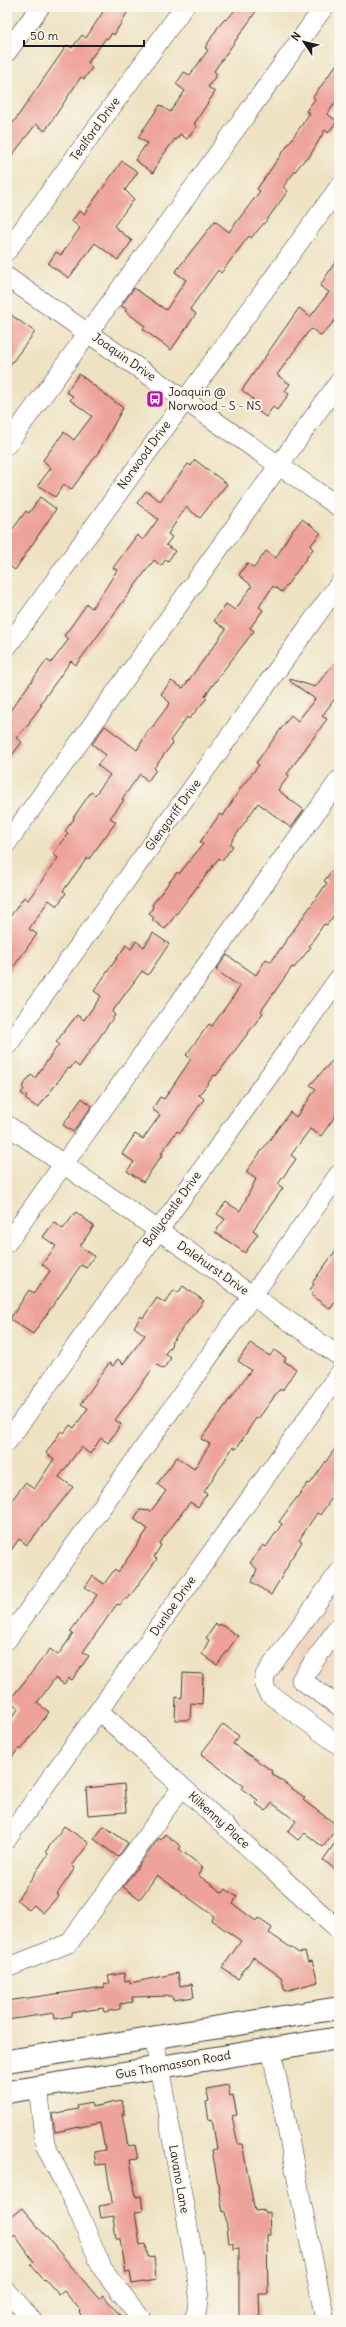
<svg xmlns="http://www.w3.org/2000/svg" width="346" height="2327" font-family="Delius,sans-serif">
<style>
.built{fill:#f0d5bc}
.building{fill:#eda29a}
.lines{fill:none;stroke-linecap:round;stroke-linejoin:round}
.minor-casing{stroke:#3c3a35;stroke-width:20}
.major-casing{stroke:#3c3a35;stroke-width:24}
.minor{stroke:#fff;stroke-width:19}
.major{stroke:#fff;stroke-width:22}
.labels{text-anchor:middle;stroke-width:4;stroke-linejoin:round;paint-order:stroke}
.street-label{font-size:12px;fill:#1c1c1c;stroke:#fbf7ec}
.poi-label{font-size:12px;fill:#1c1c1c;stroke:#fbf7ec;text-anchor:start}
</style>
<rect width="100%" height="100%" fill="#fbf7ec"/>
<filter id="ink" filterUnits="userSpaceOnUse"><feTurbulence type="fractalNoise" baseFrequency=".025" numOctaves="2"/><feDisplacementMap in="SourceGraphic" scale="8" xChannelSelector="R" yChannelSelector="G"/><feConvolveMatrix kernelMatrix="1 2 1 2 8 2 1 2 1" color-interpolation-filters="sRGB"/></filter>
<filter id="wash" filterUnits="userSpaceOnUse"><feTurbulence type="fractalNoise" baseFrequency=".012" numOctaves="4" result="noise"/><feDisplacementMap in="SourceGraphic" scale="16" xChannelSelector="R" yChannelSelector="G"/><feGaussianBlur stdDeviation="0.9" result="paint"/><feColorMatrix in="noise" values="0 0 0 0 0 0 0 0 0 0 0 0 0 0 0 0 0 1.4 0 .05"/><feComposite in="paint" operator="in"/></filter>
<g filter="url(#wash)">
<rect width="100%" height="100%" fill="#eee2c2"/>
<polygon class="built" points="339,1568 339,1744 256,1683"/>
<g id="blocks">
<g class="building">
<polygon points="106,7 118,7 127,13 114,35 112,33 108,39 106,38 88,62 92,68 84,79 81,77 45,131 36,124 7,162 7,119 13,123 67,45 72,48 82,35 86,38"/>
<polygon points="237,7 258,7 253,16 214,71 217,74 208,87 215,92 194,124 197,126 187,139 180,134 176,140 175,139 161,158 153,173 135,160 147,143 138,137 160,105 170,112 185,91 176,84 184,72 190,75 208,50 205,48 218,27 225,19 227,20"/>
<polygon points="339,61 339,98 327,114 337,121 328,133 325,130 308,159 306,158 300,165 283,187 288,191 266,221 251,238 249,236 221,273 218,270 190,309 196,314 171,350 143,329 145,326 125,311 127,309 121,306 134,288 166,310 186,280 175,272 215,221 229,232 260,191 257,189 310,113 306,111 315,99 313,97"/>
<polygon points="122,161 138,172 125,190 134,199 114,226 132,241 118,260 95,243 69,278 48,264 56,252 61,255 80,228 72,221 79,211 84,214"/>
<polygon points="339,256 339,316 321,336 312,329 308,332 277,375 290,384 285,391 289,394 277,410 273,407 266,417 249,405 253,399 242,390 299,308 310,317 329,292 320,286"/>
<polygon points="7,312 35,332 7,369"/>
<polygon points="79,374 123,408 100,450 71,490 64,484 55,497 38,485 51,468 43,460 64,432 74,440 92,416 70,400 73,396 66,392"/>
<polygon points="195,460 227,484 200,518 186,507 168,534 172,537 166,545 175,551 168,561 166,559 161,566 154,560 76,665 71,661 40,704 42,705 29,722 30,723 16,738 22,742 7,762 7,720 11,714 9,712 47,660 51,663 69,639 64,636 87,604 92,608 107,586 117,570 113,568 137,535 143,540 158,519 137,503 146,491 160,501 188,464 191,466"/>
<polygon points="40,497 56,509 15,570 7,564 7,537 26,511 29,513"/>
<polygon points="302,519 321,533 310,546 313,549 282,592 273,586 259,607 263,610 250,628 254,631 223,671 205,696 207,698 189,719 187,717 170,741 173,743 154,768 156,770 148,781 140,774 122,799 124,800 110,818 116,822 89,859 87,858 63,891 66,893 57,906 49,900 29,929 37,934 7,976 7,921 24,897 28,900 58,858 53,854 68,833 65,831 74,819 73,818 91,792 95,795 110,775 97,765 106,755 92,744 105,726 137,750 149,729 150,730 170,703 161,694 171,681 183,688 226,629 214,621 226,604 235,610 252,586 239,575 247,563 254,568 266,551 276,558 289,535"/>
<polygon points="339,657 339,693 322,716 327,719 287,774 289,776 278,790 304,810 291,828 258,803 230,844 233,846 222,861 219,858 165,929 152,920 154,918 149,914 153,907 152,905 177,872 179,874 203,844 200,842 220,814 223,816 242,786 259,765 256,763 291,715 298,721 315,699 290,681 290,679 315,687"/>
<polygon points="339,861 339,908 327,925 324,924 309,946 311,947 294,968 292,967 261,1011 263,1013 216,1076 214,1075 199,1095 204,1099 180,1133 177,1131 161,1153 163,1154 143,1182 127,1171 134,1162 122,1154 135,1134 143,1139 160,1115 152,1109 160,1097 164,1099 191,1059 186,1055 209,1024 212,1026 240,987 216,970 227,955 256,975 266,959 271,962 327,883 324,881"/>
<polygon points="153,933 169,944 148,975 142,971 112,1012 115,1015 79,1067 74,1063 70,1069 68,1068 38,1108 25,1099 27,1097 21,1093 24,1089 22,1087 31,1075 35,1078 59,1044 56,1042 77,1015 84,1020 101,996 94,991 126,945 131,949 136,941 144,947"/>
<polygon points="332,1061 339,1066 339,1111 321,1136 310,1129 291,1155 296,1159 278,1184 283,1188 253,1230 258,1234 245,1253 215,1232 225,1219 217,1214 226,1202 240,1211 256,1179 246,1172 290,1112 296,1117 316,1089 310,1085"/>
<polygon points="82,1098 92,1106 73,1132 63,1125"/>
<polygon points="76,1212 94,1226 80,1246 94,1256 86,1268 81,1265 33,1334 10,1319 29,1290 34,1293 50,1271 42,1264 56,1246 43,1237 54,1222 63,1229"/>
<polygon points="339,1246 339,1297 330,1309 311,1295 313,1293 310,1290 314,1284 312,1283"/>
<polygon points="183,1286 204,1301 171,1343 172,1344 165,1354 171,1358 163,1369 157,1365 151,1371 115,1420 121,1424 108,1443 101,1438 90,1454 81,1447 59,1477 73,1487 27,1545 19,1539 7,1556 7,1506 25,1483 34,1489 54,1459 46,1453 61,1431 64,1433 70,1425 74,1428 88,1408 81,1404 109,1363 113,1366 118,1359 123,1364 145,1335 134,1327 141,1316 143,1318 157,1298 165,1303 174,1290 178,1293"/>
<polygon points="250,1343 270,1356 274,1350 286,1358 284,1361 296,1369 282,1391 280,1389 258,1419 256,1418 236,1449 233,1447 204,1492 207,1494 198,1507 190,1502 159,1544 161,1545 154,1557 157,1559 127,1600 125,1598 120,1605 117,1604 83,1652 89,1656 72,1680 69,1678 64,1684 55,1678 37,1703 49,1712 21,1750 19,1748 7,1764 7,1724 19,1708 9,1701 50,1649 58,1655 73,1634 70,1632 97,1595 85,1587 93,1576 104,1584 115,1569 118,1572 148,1529 134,1519 140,1510 151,1511 166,1491 157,1484 177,1457 194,1469 210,1444 201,1439 251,1370 238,1361"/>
<polygon points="339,1443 339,1479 333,1488 337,1491 320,1515 317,1513 299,1540 302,1542 288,1563 289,1564 271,1595 252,1582 257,1569 250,1563 263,1545 266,1547 282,1524 279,1522 289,1508 308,1483 310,1484"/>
<polygon points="216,1624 219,1626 220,1624 238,1636 217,1665 202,1654 209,1640 206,1638"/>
<polygon points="183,1673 203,1674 202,1704 191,1703 190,1720 175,1720 176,1697 182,1698"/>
<polygon points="223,1724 239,1736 233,1744 272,1771 271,1773 305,1798 303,1800 338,1826 323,1847 305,1833 298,1840 288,1832 296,1821 272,1803 266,1811 255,1803 258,1800 242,1789 244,1786 201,1754"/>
<polygon points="124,1784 126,1812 88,1815 86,1788"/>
<polygon points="64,1826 89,1843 72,1866 75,1868 57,1894 59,1895 43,1913 34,1905 29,1910 17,1900 48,1854 46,1851"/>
<polygon points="104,1826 128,1843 118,1857 94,1839"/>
<polygon points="165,1834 181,1846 179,1849 203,1867 198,1875 223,1893 226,1889 237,1897 233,1904 256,1921 258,1918 272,1928 269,1933 299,1953 305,1952 308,1962 312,1961 318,1982 285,1991 281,1977 253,1957 238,1979 222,1968 241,1941 211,1920 214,1916 157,1875 140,1899 123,1887 159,1838 161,1840"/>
<polygon points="339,1837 339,1872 323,1860"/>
<polygon points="124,1973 125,1981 130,1980 130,1983 178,1973 180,1986 192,1984 194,1997 173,2000 172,1996 132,1997 133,2002 120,2004 120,2009 104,2012 103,2008 71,2013 71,2016 55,2019 54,2013 7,2020 7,2001 104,1987 104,1984 110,1983 108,1976"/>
<polygon points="228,2085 230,2096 233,2095 237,2115 232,2116 238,2144 242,2144 255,2211 264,2210 265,2213 269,2212 270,2235 267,2235 268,2294 259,2294 260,2320 239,2320 239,2248 233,2249 233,2243 229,2243 225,2211 223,2212 212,2150 217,2149 212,2119 209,2120 206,2102 209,2101 206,2089"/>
<polygon points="122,2101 125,2114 122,2114 128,2146 135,2145 138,2159 130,2160 136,2197 141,2196 143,2211 135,2212 140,2245 146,2244 148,2257 154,2256 156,2280 132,2284 130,2271 126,2272 120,2239 116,2239 113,2216 101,2218 99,2206 111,2204 112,2201 106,2164 96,2165 94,2152 105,2150 100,2123 55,2132 52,2114 78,2109 77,2106 91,2103 92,2107"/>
<polygon points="22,2208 99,2299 103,2295 124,2320 85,2320 79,2313 81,2311 64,2291 59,2295 45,2279 44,2280 31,2265 34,2262 15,2235 7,2242 7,2220"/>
</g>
</g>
</g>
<g filter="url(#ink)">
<use href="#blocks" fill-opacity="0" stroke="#3c3a35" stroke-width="1"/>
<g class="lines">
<defs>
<g id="minor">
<polyline points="7,52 40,7"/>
<polyline points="7,251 184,7"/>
<polyline points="7,277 339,507"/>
<polyline points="7,445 324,7"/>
<polyline points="7,647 339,187"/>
<polyline points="7,843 339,382"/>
<polyline points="7,1046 339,584"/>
<polyline points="7,1125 339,1356"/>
<polyline points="7,1243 339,780"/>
<polyline points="7,1442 339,978"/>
<polyline points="339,1572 265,1675 264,1685 268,1693 339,1745"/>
<polyline points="339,1626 301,1680 339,1706"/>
<polyline points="7,1640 339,1174"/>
<polyline points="99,1711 339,1930"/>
<polyline points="7,1839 339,1374"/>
<polyline points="7,1968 69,1943 182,1787"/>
<polyline points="154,2038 199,2288 197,2310 193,2320"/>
<polyline points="271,2048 325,2320"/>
<polyline points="38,2087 45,2145 79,2213 102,2268 142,2320"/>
<polyline points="7,2291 32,2320"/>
</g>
<g id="major">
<polyline points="7,2061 339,2008"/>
<polyline points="7,2092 339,2038"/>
</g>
</defs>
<use href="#minor" class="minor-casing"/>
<use href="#major" class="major-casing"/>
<use href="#minor" class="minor"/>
<use href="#major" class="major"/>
</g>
</g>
<defs>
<symbol id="bus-square" viewBox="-11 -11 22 22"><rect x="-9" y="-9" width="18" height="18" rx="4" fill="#b5179e" stroke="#fbf7ec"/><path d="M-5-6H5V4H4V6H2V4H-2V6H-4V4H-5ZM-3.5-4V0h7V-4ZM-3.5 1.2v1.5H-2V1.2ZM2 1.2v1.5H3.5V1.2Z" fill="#fff"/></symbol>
</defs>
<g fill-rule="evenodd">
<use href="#bus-square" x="145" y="389" width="20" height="20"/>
</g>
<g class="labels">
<g class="street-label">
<text transform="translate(95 129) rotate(-54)" y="4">Tealford Drive</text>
<text transform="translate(124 357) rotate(35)" y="4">Joaquin Drive</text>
<text transform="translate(144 455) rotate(-54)" y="4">Norwood Drive</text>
<text transform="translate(173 815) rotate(-54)" y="4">Glengariff Drive</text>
<text transform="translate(172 1209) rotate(-54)" y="4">Ballycastle Drive</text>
<text transform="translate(213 1268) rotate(35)" y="4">Dalehurst Drive</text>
<text transform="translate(173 1606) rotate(-55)" y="4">Dunloe Drive</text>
<text transform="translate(219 1820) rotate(42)" y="4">Kilkenny Place</text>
<text transform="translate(173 2065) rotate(-10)" y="4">Gus Thomasson Road</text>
<text transform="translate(179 2179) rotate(80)" y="4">Lavano Lane</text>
</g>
<g class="poi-label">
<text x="168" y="396">Joaquin @<tspan x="168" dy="14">Norwood - S - NS</tspan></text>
</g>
</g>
<rect width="346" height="2327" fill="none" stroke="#fbf7ec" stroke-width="24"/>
<g transform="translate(304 42) rotate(305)" stroke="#fbf7ec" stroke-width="3" paint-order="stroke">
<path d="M0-3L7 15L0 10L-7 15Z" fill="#1c1c1c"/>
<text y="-6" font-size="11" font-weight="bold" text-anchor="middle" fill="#1c1c1c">N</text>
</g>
<path d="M24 40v6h120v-6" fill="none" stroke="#1c1c1c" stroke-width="2"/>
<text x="30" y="40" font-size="12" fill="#1c1c1c" stroke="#fbf7ec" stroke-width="3" paint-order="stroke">50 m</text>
</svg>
